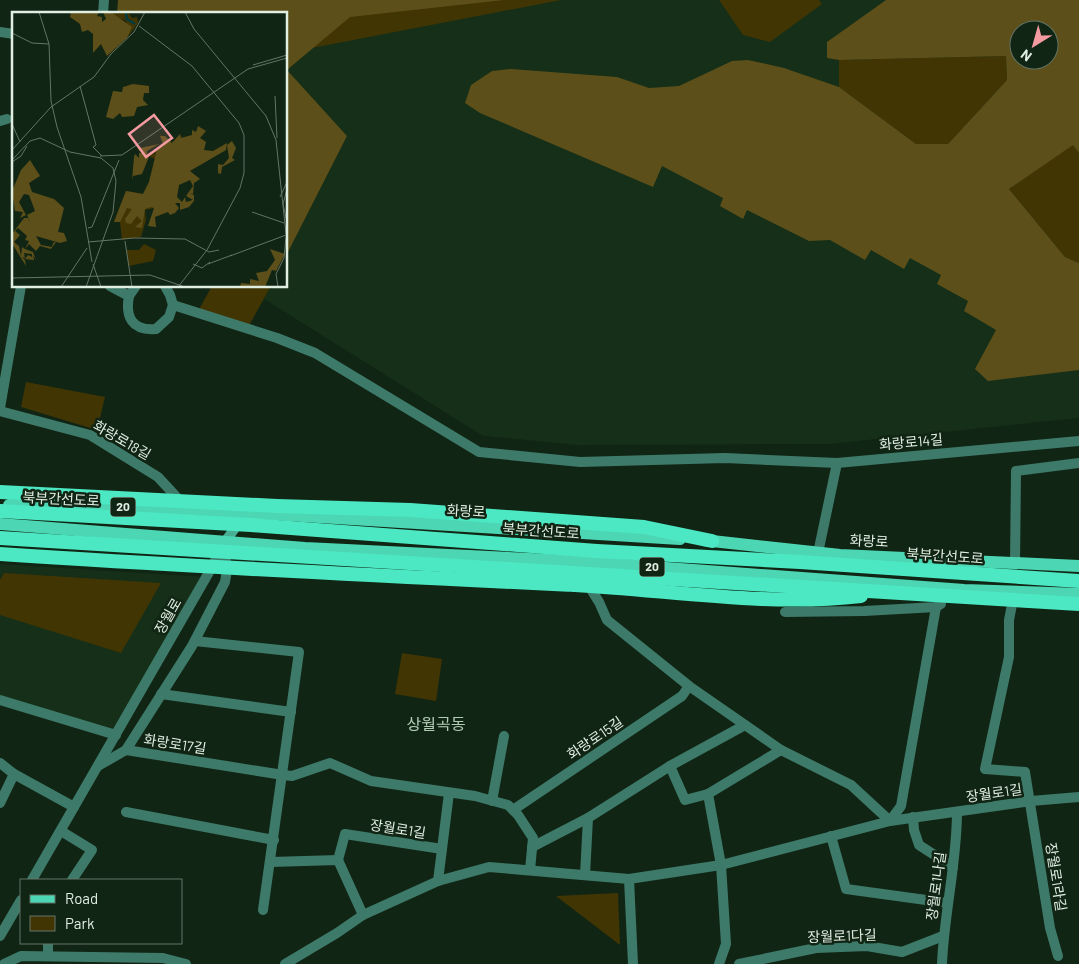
<svg xmlns="http://www.w3.org/2000/svg" width="1079" height="964" font-family="Barlow,'Noto Sans KR',sans-serif">
<style>
.built{fill:#152f18;fill-rule:evenodd}
.green{fill:#413504}
.forest{fill:#5d4f19;fill-rule:evenodd}
.lines{fill:none;stroke-linecap:round;stroke-linejoin:round}
.minor{stroke:#3e7a69;stroke-width:10}
.tertiary{stroke:#3e7a69;stroke-width:10}
.secondary{stroke:#48ae94;stroke-width:10}
.primary{stroke:#4cd6b4;stroke-width:12}
.trunk{stroke:#4ce8c3;stroke-width:14}
.labels{text-anchor:middle;stroke-width:5;stroke-linejoin:round;paint-order:stroke}
.shield{fill:#112514;stroke:#a3b2a4;stroke-width:1}
.shield-label{font-size:12px;font-weight:bold;fill:#e1eee2}
.street-label{font-size:14px;fill:#e1eee2;stroke:#112514}
.quarter-label{font-size:16px;fill:#b3ccb5;stroke:#112514}
.inset-river{fill:none;stroke:#003c3f;stroke-width:2.5}
.inset-road{fill:none;stroke:#647566;stroke-width:1}
.view{fill:#f49aa1;fill-opacity:0.15;stroke:#f49aa1;stroke-width:2.5}
.inset-edge{fill:none;stroke:#e1eee2;stroke-width:2.5}
</style>
<rect width="100%" height="100%" fill="#112514"/>
<g class="built">
<path d="M 504,0 L 1079,0 L 1079,418 L 829,444 L 578,445 L 483,436 L 264,299 L 271,286 L 286,286 L 286,256 L 347,136 L 287,70 L 350,17 ZM 1019,30 L 1049,30 L 1049,60 L 1019,60 Z"/>
<polygon points="0,564 206,577 116,735 0,699"/>
</g>
<g class="green">
<polygon points="128,0 561,0 286,53 286,14"/>
<polygon points="719,0 819,0 822,4 770,42 743,35"/>
<polygon points="1006,56 1007,80 948,144 916,144 839,87 839,60"/>
<polygon points="1073,144 1079,153 1079,263 1065,257 1009,189"/>
<polygon points="212,286 271,286 247,329 197,313"/>
<polygon points="26,382 105,397 97,430 21,407"/>
<polygon points="4,573 161,583 121,653 0,615 0,580"/>
<polygon points="402,653 442,659 436,701 395,694"/>
<polygon points="618,893 620,945 556,896"/>
</g>
<g class="forest">
<polygon points="118,0 504,0 350,17 287,70 347,136 286,256 286,14 117,14"/>
<path d="M 886,0 L 1079,0 L 1079,153 L 1073,145 L 1009,189 L 1065,257 L 1079,263 L 1079,370 L 988,381 L 975,369 L 996,330 L 964,311 L 968,301 L 937,284 L 941,275 L 910,258 L 904,269 L 871,250 L 865,260 L 830,240 L 809,241 L 747,210 L 743,219 L 720,206 L 723,198 L 662,166 L 653,187 L 480,113 L 465,103 L 471,85 L 492,71 L 511,69 L 617,77 L 649,88 L 679,86 L 732,61 L 748,60 L 784,68 L 839,87 L 916,144 L 948,144 L 1007,80 L 1006,56 L 839,60 L 827,58 L 827,42 ZM 1019,30 L 1049,30 L 1049,60 L 1019,60 Z"/>
</g>
<g class="lines">
<g class="minor">
<polyline points="103,14 104,0"/>
<polyline points="0,32 14,34"/>
<polyline points="0,121 7,119"/>
<path d="M 110,286 L 129,296 C 125,317 132,331 156,329 L 169,317 L 173,305 L 277,338 L 315,353 L 479,452 L 580,462 L 725,458 L 837,463"/>
<polyline points="165,286 170,295 173,305"/>
<polyline points="129,296 136,286"/>
<polyline points="0,408 21,286"/>
<polyline points="0,411 90,435 158,477 182,503"/>
<polyline points="224,547 227,570 225,582 192,646 126,750 283,775 292,776 330,763 371,781 475,796 508,805 518,815 533,838 530,870"/>
<polyline points="818,553 837,463 1079,441"/>
<polyline points="1015,564 1016,471 1079,463"/>
<polyline points="587,583 599,602 607,620 689,686 781,750 851,785 890,821 901,806 936,607"/>
<polyline points="1014,594 1009,620 1009,657 985,769 1025,772 1050,928 1058,956"/>
<polyline points="785,612 864,611 936,607 941,604"/>
<polyline points="195,641 299,652 263,910"/>
<polyline points="161,694 291,712"/>
<polyline points="0,700 116,735"/>
<polyline points="0,763 14,774 74,807"/>
<polyline points="98,766 126,750"/>
<polyline points="670,766 685,800 708,794 781,750"/>
<polyline points="708,794 721,865 726,944 719,964"/>
<polyline points="492,801 504,736"/>
<polyline points="0,803 14,774"/>
<polyline points="513,810 682,696 689,686"/>
<polyline points="126,812 274,840"/>
<polyline points="913,817 914,830 919,845 953,867"/>
<polyline points="61,831 92,850 72,880"/>
<polyline points="831,836 846,889 948,903"/>
<polyline points="532,847 588,818 670,766 745,725"/>
<polyline points="338,860 345,834 442,849"/>
<polyline points="271,862 338,860 363,915"/>
<polyline points="585,875 588,818"/>
<polyline points="629,879 633,964"/>
<polyline points="438,881 449,793"/>
<polyline points="48,943 48,956"/>
<polyline points="739,964 816,948 867,946 902,952 943,936"/>
<path d="M 942,964 C 944,913 957,863 957,812"/>
</g>
<g class="tertiary">
<polyline points="32,880 212,567 222,546"/>
<polyline points="0,936 21,900"/>
<polyline points="4,964 21,956 163,958 186,964"/>
<polyline points="285,964 337,933 363,915 438,881 489,867 629,879 721,865 890,821 1031,801 1079,797"/>
</g>
<polyline class="secondary" points="224,543 241,520"/>
<g class="primary">
<polyline points="9,505 188,509 680,539"/>
<polyline points="0,524 305,548 572,561 964,590 1079,594"/>
<polyline points="703,540 840,555 1079,566"/>
</g>
<g class="trunk">
<polyline points="0,492 277,506 410,510 644,527 712,541"/>
<polyline points="0,511 251,525 597,551 800,562 1079,581"/>
<polyline points="0,538 1079,604"/>
<path d="M 0,554 C 192,567 384,576 575,585 C 670,590 766,607 861,596"/>
</g>
</g>
<g class="labels">
<g class="shield">
<rect x="110.5" y="497.5" width="25" height="19" rx="4"/>
<rect x="639.5" y="557.5" width="25" height="19" rx="4"/>
</g>
<g class="shield-label">
<text x="123" y="511">20</text>
<text x="652" y="571">20</text>
</g>
<g class="street-label">
<text transform="translate(122 440) rotate(30)" y="5">화랑로18길</text>
<text transform="translate(911 442) rotate(-5)" y="5">화랑로14길</text>
<text transform="translate(61 499) rotate(3)" y="5">북부간선도로</text>
<text transform="translate(466 511) rotate(3)" y="5">화랑로</text>
<text transform="translate(541 531) rotate(4)" y="5">북부간선도로</text>
<text transform="translate(869 541) rotate(3)" y="5">화랑로</text>
<text transform="translate(945 556) rotate(4)" y="5">북부간선도로</text>
<text transform="translate(168 616) rotate(-60)" y="5">장월로</text>
<text transform="translate(595 738) rotate(-34)" y="5">화랑로15길</text>
<text transform="translate(175 744) rotate(9)" y="5">화랑로17길</text>
<text transform="translate(994 793) rotate(-8)" y="5">장월로1길</text>
<text transform="translate(398 829) rotate(9)" y="5">장월로1길</text>
<text transform="translate(1056 877) rotate(81)" y="5">장월로1라길</text>
<text transform="translate(936 886) rotate(-82)" y="5">장월로1나길</text>
<text transform="translate(842 936) rotate(-2)" y="5">장월로1다길</text>
</g>
<g class="quarter-label">
<text x="436" y="730">상월곡동</text>
</g>
</g>
<g transform="translate(12 12)">
<rect width="275" height="275" fill="#112514"/>
<path d="M 99,0 L 116,0 L 120,6 L 125,5 L 126,11 L 115,26 L 118,17 L 113,8 L 105,7 ZM 148,122 L 159,132 L 168,122 L 167,125 L 170,124 L 142,196 L 133,198 L 134,208 L 129,225 L 110,228 L 108,210 L 102,210 L 108,194 L 114,179 L 131,182 L 137,170 L 144,147 L 138,145 L 139,141 L 144,142 L 141,139 L 145,139 L 152,130 ZM 132,232 L 144,238 L 141,249 L 117,254 L 114,238 L 127,238 Z" fill="#413504"/>
<path d="M 59,0 L 87,0 L 85,4 L 90,5 L 90,10 L 94,7 L 91,0 L 99,0 L 120,15 L 115,26 L 95,44 L 89,32 L 81,41 L 81,22 L 76,18 L 70,20 L 68,12 L 58,5 ZM 121,72 L 137,74 L 137,81 L 132,81 L 131,88 L 136,93 L 125,95 L 122,104 L 110,105 L 108,101 L 101,107 L 94,105 L 101,79 L 110,80 L 111,75 ZM 186,114 L 194,119 L 188,126 L 194,130 L 192,138 L 201,139 L 215,131 L 214,138 L 178,159 L 188,167 L 182,171 L 181,182 L 177,181 L 182,183 L 182,189 L 177,195 L 168,198 L 168,191 L 163,191 L 167,196 L 163,201 L 158,203 L 156,200 L 143,205 L 144,215 L 136,214 L 142,196 L 139,195 L 133,197 L 130,216 L 123,215 L 130,209 L 125,204 L 119,212 L 114,211 L 113,207 L 120,197 L 115,196 L 108,210 L 102,210 L 114,179 L 131,182 L 137,170 L 145,137 L 151,132 L 148,124 L 153,124 L 160,131 L 168,122 L 169,126 L 180,123 L 180,118 L 184,120 ZM 178,168 L 181,174 L 174,184 L 181,188 L 174,190 L 173,185 L 170,190 L 165,185 L 167,173 ZM 220,129 L 224,136 L 220,146 L 223,148 L 210,155 L 209,162 L 206,161 L 206,152 L 211,153 L 217,146 L 215,133 ZM 147,132 L 135,139 L 135,142 L 139,140 L 130,162 L 121,164 L 120,168 L 122,145 L 123,142 L 127,146 L 127,141 L 132,140 L 126,138 L 128,136 ZM 18,148 L 28,164 L 17,171 L 20,180 L 42,187 L 52,196 L 46,220 L 52,221 L 55,229 L 48,231 L 24,224 L 29,233 L 40,235 L 41,231 L 43,230 L 44,230 L 39,237 L 28,234 L 24,239 L 17,232 L 13,237 L 21,240 L 24,248 L 21,243 L 22,248 L 13,247 L 16,243 L 20,245 L 20,242 L 12,241 L 13,246 L 10,245 L 13,248 L 14,254 L 1,233 L 0,222 L 12,206 L 16,206 L 19,212 L 15,203 L 23,199 L 17,183 L 12,182 L 7,190 L 14,203 L 8,206 L 11,200 L 3,199 L 0,179 L 9,158 ZM 6,216 L 15,224 L 13,228 L 17,229 L 13,237 L 10,235 L 9,244 L 7,234 L 2,230 L 8,223 L 3,219 ZM 258,237 L 273,242 L 264,259 L 260,258 L 253,275 L 228,275 L 229,271 L 238,272 L 238,267 L 247,269 L 244,261 L 255,259 L 263,248 Z" fill="#5d4f19" fill-rule="evenodd"/>
<path class="inset-river" d="M 114,1 L 115,7 L 123,12"/>
<path class="inset-road" d="M 27,0 L 37,32 L 39,89 L 45,115 L 69,185 L 80,250M 173,0 L 182,17 L 254,104 L 264,128 L 274,222M 127,14 L 180,54 L 227,111 L 232,123 L 232,161 L 228,176 L 195,238 L 166,275M 0,21 L 20,31 L 37,32M 241,53 L 275,43M 68,74 L 84,133 L 81,135 L 90,144M 263,84 L 265,126M 0,112 L 8,130M 0,138 L 39,95 L 82,65 L 99,42 L 122,20 L 133,0M 88,144 L 110,143 L 236,57 L 275,46M 0,148 L 18,129 L 28,126 L 58,140 L 89,146 L 101,156 L 104,169 L 101,200 L 74,275M 0,150 L 9,144 L 15,134M 275,177 L 271,192 L 275,210M 268,185 L 275,170M 240,200 L 272,211M 76,216 L 80,215 L 107,148M 113,229 L 120,275M 76,230 L 122,226 L 173,227 L 197,240 L 207,238M 218,244 L 274,223M 81,252 L 89,275M 181,252 L 190,256 L 198,250M 196,252 L 220,243M 0,266 L 138,263 L 173,275M 49,275 L 75,236M 266,275 L 264,262 L 272,246 L 274,225"/>
<path class="view" d="M 142,103 L 160,126 L 134,145 L 117,122 Z"/>
<rect width="275" height="275" class="inset-edge"/>
</g>
<rect x="20" y="879" width="162" height="65" fill="#112514" stroke="#647566"/>
<rect x="30" y="895" width="25" height="8" fill="#4cd6b4" stroke="#647566"/>
<text x="65" y="904" font-size="15" fill="#e1eee2">Road</text>
<rect x="30" y="916" width="25" height="15" fill="#413504" stroke="#647566"/>
<text x="65" y="929" font-size="15" fill="#e1eee2">Park</text>
<g transform="translate(1034 45) rotate(217)"><circle r="24" fill="#112514" stroke="#647566"/>
<path d="M0-4L9 19L0 12L-9 19Z" fill="#f49aa1"/>
<text y="-8" font-size="14" font-weight="bold" text-anchor="middle" fill="#e1eee2">N</text>
</g>
</svg>
